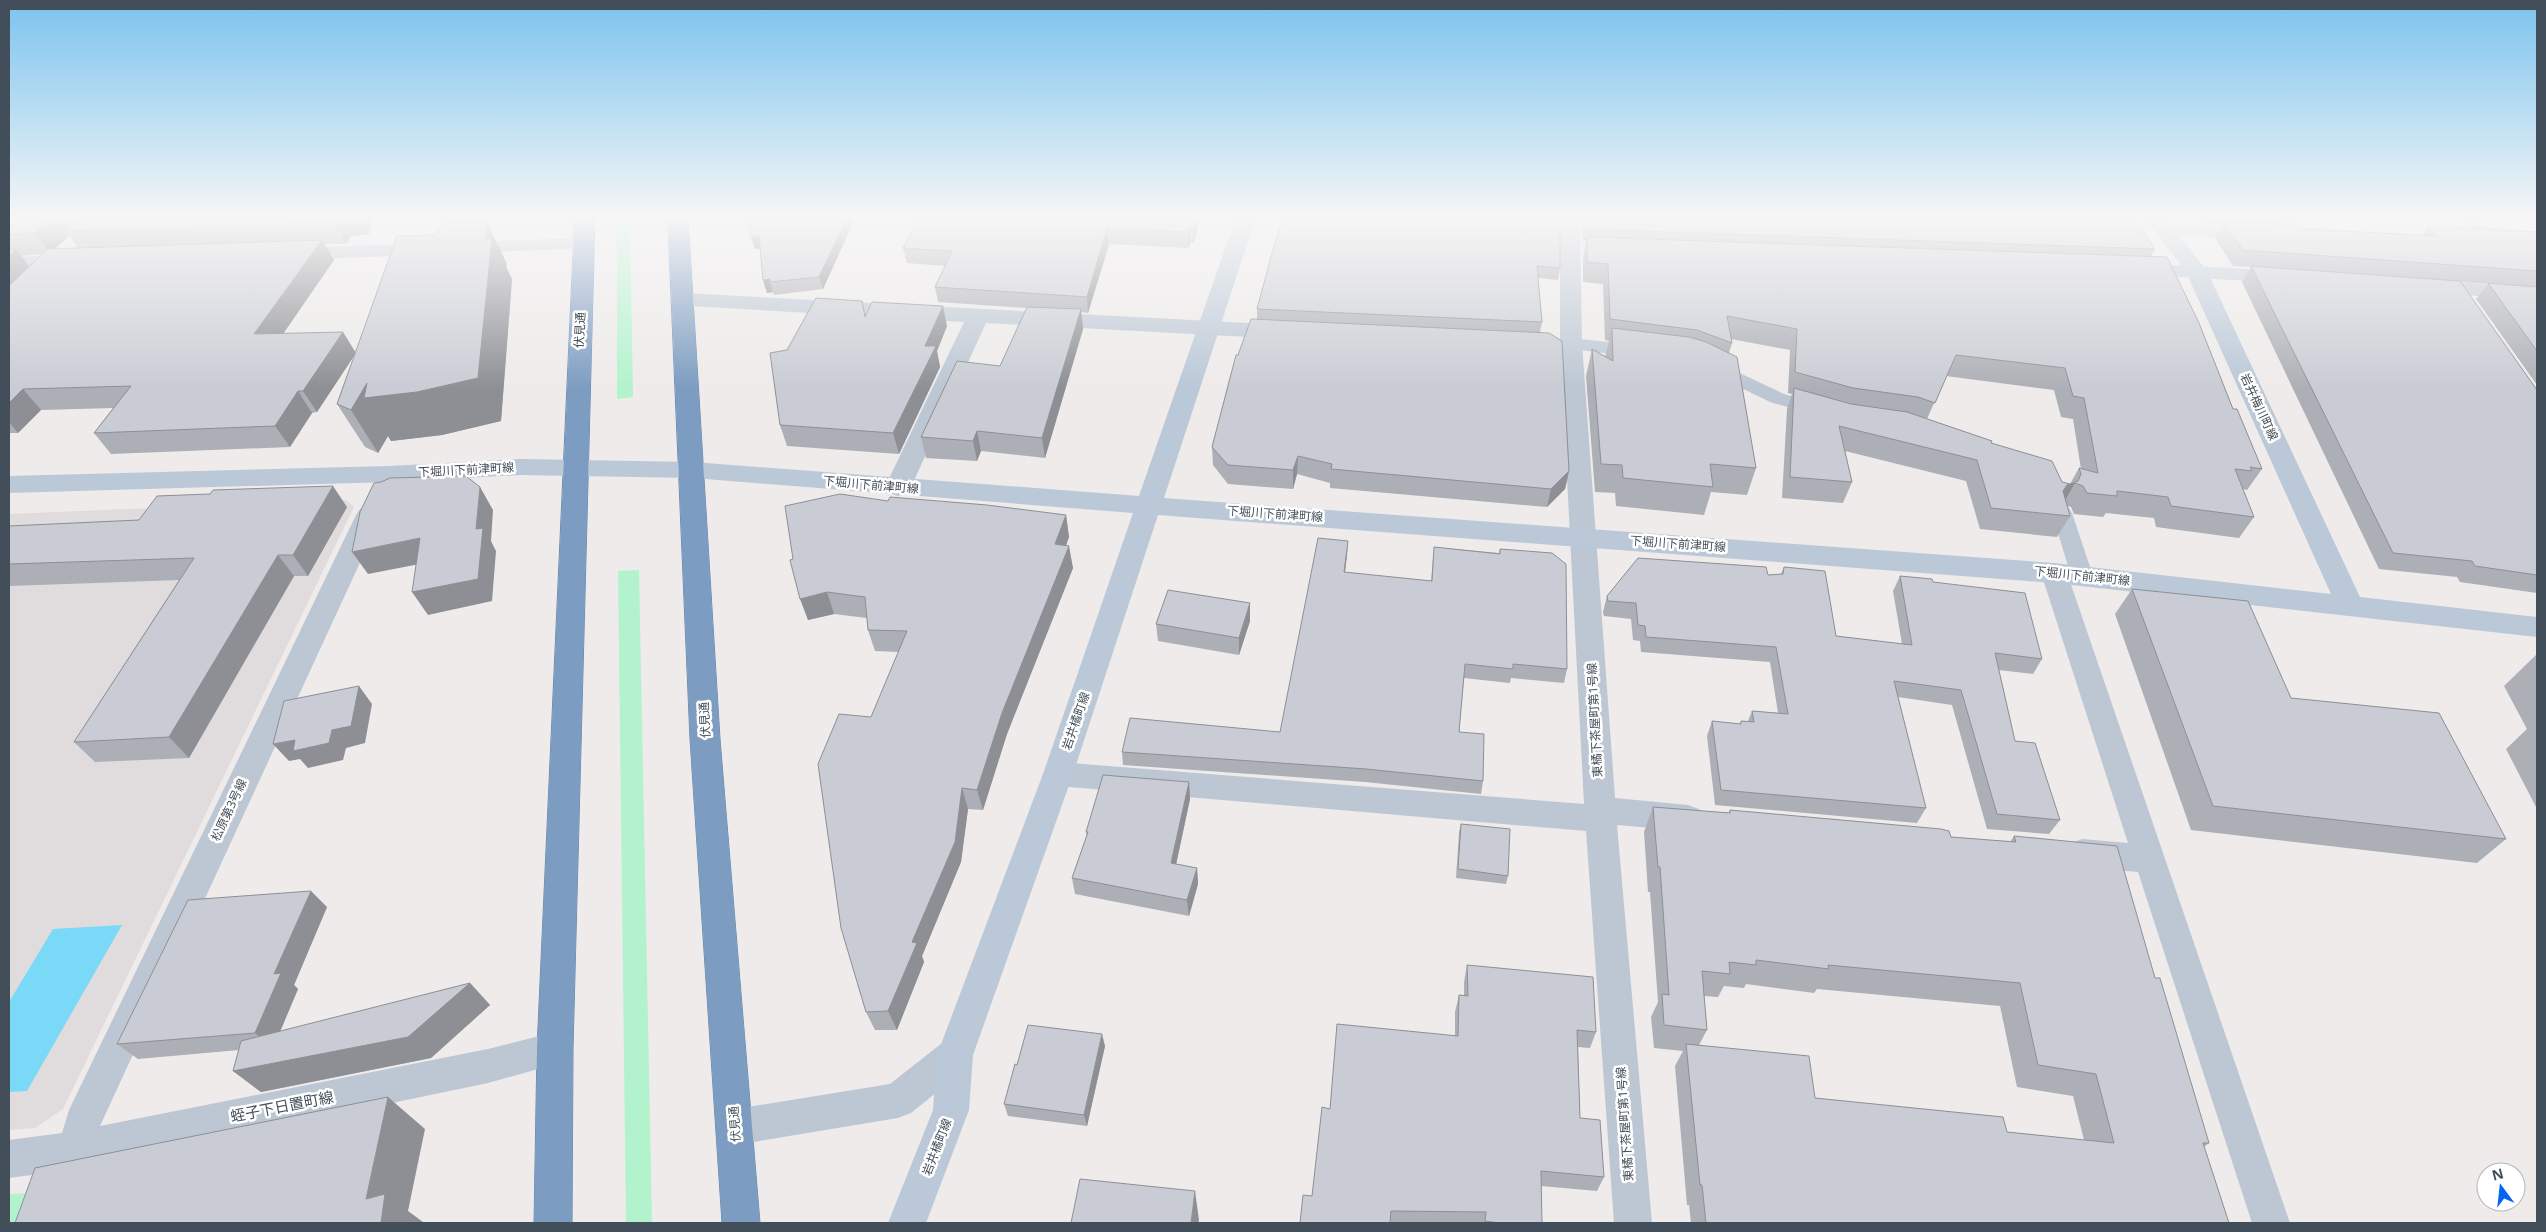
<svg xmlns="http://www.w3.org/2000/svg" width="2546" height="1232" font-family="'Noto Sans','Noto Sans JP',sans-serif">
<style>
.education{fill:#e0dbdc}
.green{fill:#b2f3cd}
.water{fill:#79d9f6}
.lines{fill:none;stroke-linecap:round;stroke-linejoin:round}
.highway-casing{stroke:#6787ad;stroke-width:1}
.lane{fill:#bcc7d3;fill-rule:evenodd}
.street{fill:#bcc7d3;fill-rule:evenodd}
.secondary{fill:#bac8d7;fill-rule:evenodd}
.highway{fill:#7c9cc1;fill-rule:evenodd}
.wall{fill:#adafb6;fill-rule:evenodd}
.shaded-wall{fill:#8d8f94}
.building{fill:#c9ccd4;stroke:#8d8f94}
.labels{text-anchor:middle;stroke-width:5;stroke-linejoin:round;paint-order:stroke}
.street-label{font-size:12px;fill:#424e5a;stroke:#fff}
.near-street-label{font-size:15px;fill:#424e5a;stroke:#fff}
</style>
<rect width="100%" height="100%" fill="#eeebea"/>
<polygon class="education" points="346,500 354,507 63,1109 35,1128 9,1130 9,514"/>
<g class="green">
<polygon points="617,217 630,217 633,397 617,399"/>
<polygon points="639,570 652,1223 626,1223 618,571"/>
<polygon points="30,1193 15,1223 9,1223 9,1194"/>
</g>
<polygon class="water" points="122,925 27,1091 9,1092 9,1002 53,929"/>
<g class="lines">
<defs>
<g id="highway">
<polygon points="575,217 595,217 573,1049 572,1223 534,1223 537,1049"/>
<polygon points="668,217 688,217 720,739 760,1223 722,1223 690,739"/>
</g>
</defs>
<use href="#highway" class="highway-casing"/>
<g class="lane">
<polygon points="2461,217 2478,217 2488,229 2482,241 2448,241 2446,237 2448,233 2470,232 2471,230"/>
<polygon points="2166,226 2250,228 2256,229 2258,233 2256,237 2250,238 2160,235 2158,231 2160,227"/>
<polygon points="1571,338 1636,345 1643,347 1645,351 1643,355 1636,357 1564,348 1562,344 1564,340"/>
<polygon points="1714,361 1784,394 1825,406 1828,410 1825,414 1818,416 1770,402 1707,371 1705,367 1707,363"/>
<polygon points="2062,506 2069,508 2072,513 2093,576 2090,582 2082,584 2074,582 2071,576 2052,513 2055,508"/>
</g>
<g class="street">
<polygon points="1560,217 1580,217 1582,344 1615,798 1688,805 1699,809 1704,818 1699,827 1688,831 1617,825 1652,1223 1614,1223 1586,831 1058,786 1047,783 1043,774 1047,765 1058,762 1584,804 1560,344"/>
<polygon points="584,238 591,240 594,244 591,248 293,260 286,258 283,254 286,250 293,248"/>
<polygon points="70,255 77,257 81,261 77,265 9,269 9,257"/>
<polygon points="2137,263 2284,271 2292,272 2295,277 2292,282 2284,283 2129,274 2126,269 2129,264"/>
<polygon points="2427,280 2537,288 2537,301 2419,291 2416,286 2419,281"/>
<polygon points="682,293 1284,325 1292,327 1295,332 1292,337 1284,339 986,323 911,487 907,493 898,496 889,493 885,487 964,322 674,305 671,300 674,295"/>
<polygon points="369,506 378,509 382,515 100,1126 488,1049 555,1032 567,1037 573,1049 567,1061 488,1083 89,1166 62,1223 23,1223 46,1173 9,1178 9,1140 62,1133 69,1110 356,515 360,509"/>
<polygon points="2054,563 2063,566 2067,573 2290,1223 2252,1223 2138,872 2082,867 2071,863 2066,853 2071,843 2082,839 2128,843 2041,573 2045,566"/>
<polygon points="955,1038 968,1043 973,1055 968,1067 911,1113 898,1118 735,1145 722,1140 717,1127 722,1114 735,1109 890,1084 942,1043"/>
</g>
<polygon class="secondary" points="1236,217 1256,217 1164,498 2054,563 2331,594 2186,272 2145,217 2165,217 2207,271 2360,597 2537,617 2537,637 2054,583 1158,515 1073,774 973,1055 969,1110 926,1223 888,1223 933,1110 937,1055 1043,774 1133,513 693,478 520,475 389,482 9,493 9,476 389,466 520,459 693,462 1139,496"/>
<use href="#highway" class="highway"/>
</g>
<g class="wall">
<path d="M 9,217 L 373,217 L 369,234 L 351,236 L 346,244 L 325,244 L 334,260 L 284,333 L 356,352 L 507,264 L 506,267 L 512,279 L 501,421 L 442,435 L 391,441 L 388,436 L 378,453 L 365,447 L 337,404 L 355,354 L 317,412 L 312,413 L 290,447 L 111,454 L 94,433 L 113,408 L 41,410 L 18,433 L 9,433 ZM 69,236 L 78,248 L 55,249 ZM 42,254 L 29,266 L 21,256 Z"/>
<polygon points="937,217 1200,217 1194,243 1190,243 1188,248 1109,244 1088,313 1081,312 1083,329 1045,458 981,451 977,461 926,458 921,437 1000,366 1027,308 938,302 935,287 945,266 907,263 903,248 936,220"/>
<path d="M 1581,217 L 2133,217 L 2155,249 L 2151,256 L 2233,409 L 2262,469 L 2247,490 L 2243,489 L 2254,517 L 2239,538 L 2156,527 L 2154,518 L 2106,513 L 2103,517 L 2074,514 L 2071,507 L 2067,506 L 2070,516 L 2057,537 L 1980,529 L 1966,481 L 1845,451 L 1852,482 L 1843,503 L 1782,498 L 1787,409 L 1792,394 L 1788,393 L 1790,350 L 1731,339 L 1732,343 L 1729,353 L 1756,468 L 1747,495 L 1711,492 L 1704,515 L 1616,506 L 1615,493 L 1595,492 L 1586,376 L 1592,349 L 1605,357 L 1609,341 L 1605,340 L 1603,284 L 1583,282 L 1583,258 L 1586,241 L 1583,241 ZM 1946,376 L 2054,390 L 2061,417 L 2073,419 L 2081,469 L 2079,468 L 2070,484 L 2062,482 L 1991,443 L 1927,419 Z"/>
<polygon points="2199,217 2284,217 2284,218 2280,224 2304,229 2423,235 2428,227 2537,232 2537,385 2476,299 2488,284 2460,282 2537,390 2537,593 2460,582 2457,577 2379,569 2242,282 2251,267 2233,266 2215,238 2223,225 2206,225"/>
<polygon points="852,225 823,289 774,295 773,292 767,293 763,280 760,248 755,249 751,237"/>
<polygon points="1275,242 1560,268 1558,280 1538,278 1542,322 1540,332 1569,471 1565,489 1547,507 1330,488 1330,483 1297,474 1293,489 1228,484 1213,465 1212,447 1238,355 1257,319 1257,309"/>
<polygon points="862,301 866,315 947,326 937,351 940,367 899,454 787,446 780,425 787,350"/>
<polygon points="888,501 1066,515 1069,537 1066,546 1073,568 1007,734 983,810 968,809 961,862 922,956 924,962 897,1030 875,1030 866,1012 871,717 899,652 875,651 868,630 867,618 834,614 808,620 793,559"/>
<polygon points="347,507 308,576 294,576 189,758 95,762 74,742 179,580 9,586 9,526 139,520"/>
<polygon points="1434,547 1499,553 1500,549 1567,669 1564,683 1511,678 1510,683 1464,678 1459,732 1483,781 1481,794 1365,782 1123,765 1122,752 1280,732 1347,555 1345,573 1431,581"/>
<polygon points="1784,567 1836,636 1902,644 1893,591 1900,576 1933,582 2042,659 2033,674 1999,670 2015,741 2060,820 2049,834 1987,829 1952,705 1898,697 1926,808 1917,823 1715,805 1707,736 1712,721 1740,724 1741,721 1748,721 1752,711 1778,713 1770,662 1641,652 1640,641 1633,640 1631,619 1604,616 1603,612 1607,596 1768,575 1781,574"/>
<polygon points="2132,589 2291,698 2506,839 2477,863 2191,830 2115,614"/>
<polygon points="1250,603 1250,621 1239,655 1158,641 1156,624"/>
<polygon points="2537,654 2537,809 2506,749 2527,729 2504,686"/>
<polygon points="1189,782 1190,799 1176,864 1197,868 1198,884 1189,916 1075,894 1072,878 1087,836 1086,832"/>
<path d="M 1653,807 L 1729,813 L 1730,810 L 1951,837 L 2010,842 L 2014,836 L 2155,978 L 2209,1143 L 2204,1147 L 2229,1223 L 1691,1223 L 1689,1205 L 1687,1205 L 1675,1066 L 1683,1051 L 1654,1048 L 1651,1017 L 1658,1002 L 1650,892 L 1648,892 L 1644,832 ZM 1746,984 L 1814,993 L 1817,989 L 2000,1006 L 2017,1087 L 2073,1096 L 2084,1140 L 2007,1132 L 1815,1098 L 1699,1045 L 1707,1030 L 1704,996 L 1718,997 L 1724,986 L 1744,988 Z"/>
<polygon points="1461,824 1508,876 1506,884 1456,878 1459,832"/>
<polygon points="327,907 294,985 298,989 280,1032 470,983 490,1005 431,1058 261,1092 233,1071 239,1050 138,1059 117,1044"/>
<polygon points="1467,965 1596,1032 1590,1048 1578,1047 1580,1118 1604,1177 1597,1191 1541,1186 1542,1223 1300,1223 1312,1196 1330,1109 1455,1036 1455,1012 1459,995 1464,996 1464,982"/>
<polygon points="1105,1046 1087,1126 1008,1116 1004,1104 1017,1065"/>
</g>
<g class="shaded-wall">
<polygon points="52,217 89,217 65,231 69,236 50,253 35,233"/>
<polygon points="339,217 373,217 369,234 351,236 346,244 334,223"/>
<polygon points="847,217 851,217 852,225 823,289 819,277"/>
<polygon points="1196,217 1200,217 1194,243 1193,228"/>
<polygon points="487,222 507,264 506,267 512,279 501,421 442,435 391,441 388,436 378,453 351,410 367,383 485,239"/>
<polygon points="1107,228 1109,244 1088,313 1087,297"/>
<polygon points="1189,228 1190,243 1188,248 1188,232"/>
<polygon points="759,235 763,248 755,249 751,237"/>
<polygon points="322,240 334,260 268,355 254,334"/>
<polygon points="16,249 32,270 9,293 9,256"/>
<polygon points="770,279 770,282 773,292 767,293 763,280"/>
<polygon points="943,306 947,326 937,351 940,367 899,454 893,433 925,346"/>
<polygon points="1081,309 1083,329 1045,458 1042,438"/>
<polygon points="343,332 356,353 317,412 303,391"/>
<polygon points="23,389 41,410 18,433 9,422 9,403"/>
<polygon points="298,391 312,413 290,447 275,426"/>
<polygon points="977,431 981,451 977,461 973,441"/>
<polygon points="1298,456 1297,474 1293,489 1293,470"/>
<polygon points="1569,471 1565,489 1547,507 1551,489"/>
<polygon points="2075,483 2063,504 2063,491 2067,485"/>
<polygon points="333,486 347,507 308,576 293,555"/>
<polygon points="480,487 493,510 491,541 496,551 492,601 428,615 412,592 476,529"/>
<polygon points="1066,515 1069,537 1058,566 1055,544"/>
<polygon points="420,538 435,561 368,574 352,552"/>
<polygon points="1348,541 1347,555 1343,586 1344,572"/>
<polygon points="1069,546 1073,568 1007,734 983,810 977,790 1002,713"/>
<polygon points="278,555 294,576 189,758 169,737"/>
<polygon points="827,592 834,614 808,620 800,599"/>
<polygon points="1250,603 1250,621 1239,655 1239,638"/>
<polygon points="359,686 372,704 365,743 346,748 343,760 308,768 300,759 289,761 273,744 295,740 332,730"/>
<polygon points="1189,782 1190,799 1173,879 1171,863"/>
<polygon points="962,788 968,809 961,862 922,956 924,962 897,1030 888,1011 912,942"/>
<polygon points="1197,868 1198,884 1189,916 1187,900"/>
<polygon points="311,891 327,907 294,985 298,989 273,1048 255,1033 274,974"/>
<polygon points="470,983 490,1005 431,1058 261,1092 233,1071"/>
<polygon points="1102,1034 1105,1046 1087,1126 1084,1115"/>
<polygon points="388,1097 425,1129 408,1211 423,1222 423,1223 381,1223 366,1199"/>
<polygon points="1195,1191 1199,1220 1198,1223 1191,1223"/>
</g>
<g class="building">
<polygon points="9,217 52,217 35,233 9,235"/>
<polygon points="80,217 339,217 334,223 65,231"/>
<polygon points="748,217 847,217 819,277 770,282 770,279 763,280 759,235 751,237"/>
<polygon points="937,217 1196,217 1193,228 1189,228 1188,232 1107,228 1087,297 935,287 952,251 903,248 918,219 936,220"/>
<polygon points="1284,217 1560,217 1560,268 1537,266 1542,322 1257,309 1275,242"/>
<polygon points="1584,217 2133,217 2155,249 1585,229"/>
<polygon points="2245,217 2284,217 2284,218"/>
<polygon points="487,222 485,239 492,238 478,378 417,392 364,398 367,383 351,410 337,404 397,236 435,235 442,223"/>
<polygon points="2224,223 2300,224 2304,229 2436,236 2428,227 2437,226 2537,232 2537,271 2243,250"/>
<polygon points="1587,237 2167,257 2199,323 2233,409 2237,409 2262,469 2250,467 2252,471 2235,469 2254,517 2171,506 2168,497 2117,491 2117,496 2087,493 2083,486 2075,483 2067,485 2063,491 2070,516 1991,508 1977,460 1839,426 1852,482 1790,477 1794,388 1851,404 1907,412 1992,441 1991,443 2052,461 2062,482 2070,484 2078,481 2081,474 2079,468 2098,473 2084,398 2073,396 2065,368 1956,355 1935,403 1918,397 1853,388 1795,372 1797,329 1727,316 1732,343 1697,330 1610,319 1608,264 1587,262"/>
<polygon points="322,240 254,334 343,332 303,391 298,391 275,426 94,433 131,386 23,389 9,403 9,286 47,249"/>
<polygon points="16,249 9,256 9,250"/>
<polygon points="2251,266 2460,281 2537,390 2537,575 2475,566 2472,561 2393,553"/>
<polygon points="2488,283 2537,287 2537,351"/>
<polygon points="816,298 862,301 865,317 872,302 943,306 925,346 936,346 893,433 780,425 770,353 787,350"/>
<polygon points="1027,307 1081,309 1042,438 977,431 973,441 921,437 957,361 1000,366"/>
<polygon points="1251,319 1549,333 1562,341 1569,471 1551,489 1331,469 1332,464 1298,456 1293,470 1228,465 1212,447 1236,355 1238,355"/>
<polygon points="1612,328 1689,337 1706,342 1737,357 1756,468 1710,464 1713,487 1623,478 1622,465 1601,464 1592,349 1613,361"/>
<polygon points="466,476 480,487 476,529 483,528 478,579 412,592 420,538 352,552 360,512 374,483 381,482 390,478"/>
<polygon points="333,486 293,555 278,555 169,737 74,742 194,558 9,564 9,526 139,520 157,496 210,494 213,490"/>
<polygon points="840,494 888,501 890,497 987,505 1066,515 1055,544 1069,546 1002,713 977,790 962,788 955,842 912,942 917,943 888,1011 866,1012 841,928 818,764 839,714 871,717 907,631 868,630 865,597 827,592 800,599 790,560 793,559 785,506"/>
<polygon points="1318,538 1348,541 1344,572 1432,581 1434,547 1500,554 1500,549 1552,553 1566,564 1567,669 1513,664 1513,669 1465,664 1459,732 1484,734 1483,781 1366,769 1122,752 1130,718 1280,732"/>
<polygon points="1638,558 1766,567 1768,575 1783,574 1784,567 1825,571 1836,636 1912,645 1900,576 1932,579 1933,582 2025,593 2042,659 1995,653 2015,741 2035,743 2060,820 1997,814 1961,690 1894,681 1926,808 1721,790 1712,721 1741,724 1741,721 1754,722 1752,711 1788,714 1776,647 1646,637 1645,626 1638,625 1636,603 1608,601 1607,596"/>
<polygon points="2132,589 2248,601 2291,698 2439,713 2506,839 2213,806"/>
<polygon points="1168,590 1250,603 1239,638 1156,624"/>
<polygon points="359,686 351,726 332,730 329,743 293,751 295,740 273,744 284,701"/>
<polygon points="1103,775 1189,782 1171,863 1197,868 1187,900 1072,878 1088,832 1086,832"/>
<polygon points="1653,807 1730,813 1730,810 1941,829 1949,831 1951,837 2016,842 2014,836 2117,846 2155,978 2160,978 2209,1143 2203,1143 2229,1223 1706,1223 1702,1185 1700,1185 1686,1044 1809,1056 1815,1098 2003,1117 2007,1132 2114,1143 2096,1074 2038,1065 2020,983 1828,965 1829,969 1756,960 1756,965 1729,962 1730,974 1702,971 1707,1030 1664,1025 1662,994 1669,995 1660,867 1658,867"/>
<polygon points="1461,824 1510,829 1508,876 1458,869"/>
<polygon points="311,891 274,974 281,973 255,1033 117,1044 188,900"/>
<polygon points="1467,965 1593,977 1596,1032 1577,1030 1580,1118 1600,1120 1604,1177 1541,1171 1542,1223 1500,1223 1485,1221 1486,1212 1391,1211 1390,1223 1300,1223 1303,1195 1312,1196 1322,1107 1330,1109 1337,1024 1458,1036 1459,995 1468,996"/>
<polygon points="470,983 408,1037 233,1071 241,1041"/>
<polygon points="1028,1025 1102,1034 1084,1115 1004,1104 1015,1064 1017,1065"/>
<polygon points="388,1097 366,1199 385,1194 381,1223 15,1223 35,1168"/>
<polygon points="1080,1179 1195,1191 1191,1223 1071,1223"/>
</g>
<linearGradient id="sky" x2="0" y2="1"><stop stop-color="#7bc3ee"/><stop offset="0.56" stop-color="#f7f6f6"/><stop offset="1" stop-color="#f7f6f6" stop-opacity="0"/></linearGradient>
<rect width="2546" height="389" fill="url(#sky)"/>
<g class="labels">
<g class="street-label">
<text transform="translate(580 330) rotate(-87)" y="4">伏見通</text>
<text transform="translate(2259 407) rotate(65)" y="4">岩井梅川町線</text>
<text transform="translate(466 470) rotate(-3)" y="4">下堀川下前津町線</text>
<text transform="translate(871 485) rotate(5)" y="4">下堀川下前津町線</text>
<text transform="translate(1275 514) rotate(4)" y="4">下堀川下前津町線</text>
<text transform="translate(1678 544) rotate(4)" y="4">下堀川下前津町線</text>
<text transform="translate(2082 576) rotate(6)" y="4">下堀川下前津町線</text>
<text transform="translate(705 720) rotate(-93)" y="4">伏見通</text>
<text transform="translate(1595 720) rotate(-93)" y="4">東橘下茶屋町第1号線</text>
<text transform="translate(1076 721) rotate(-71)" y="4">岩井橘町線</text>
<text transform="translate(229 810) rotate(-65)" y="4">松原第3号線</text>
<text transform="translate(735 1124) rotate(-94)" y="4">伏見通</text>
<text transform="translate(1625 1124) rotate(-94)" y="4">東橘下茶屋町第1号線</text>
<text transform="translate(937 1147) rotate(-69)" y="4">岩井橘町線</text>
</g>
<g class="near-street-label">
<text transform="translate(282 1107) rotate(-11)" y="5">蛭子下日置町線</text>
</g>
</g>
<rect width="2546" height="1232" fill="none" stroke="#424e5a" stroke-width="20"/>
<g transform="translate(2501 1187) rotate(345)"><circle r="24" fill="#ffffff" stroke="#b3b8bd"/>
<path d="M0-4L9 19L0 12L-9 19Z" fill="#0365f0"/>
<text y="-8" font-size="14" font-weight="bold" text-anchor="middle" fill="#424e5a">N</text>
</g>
</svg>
